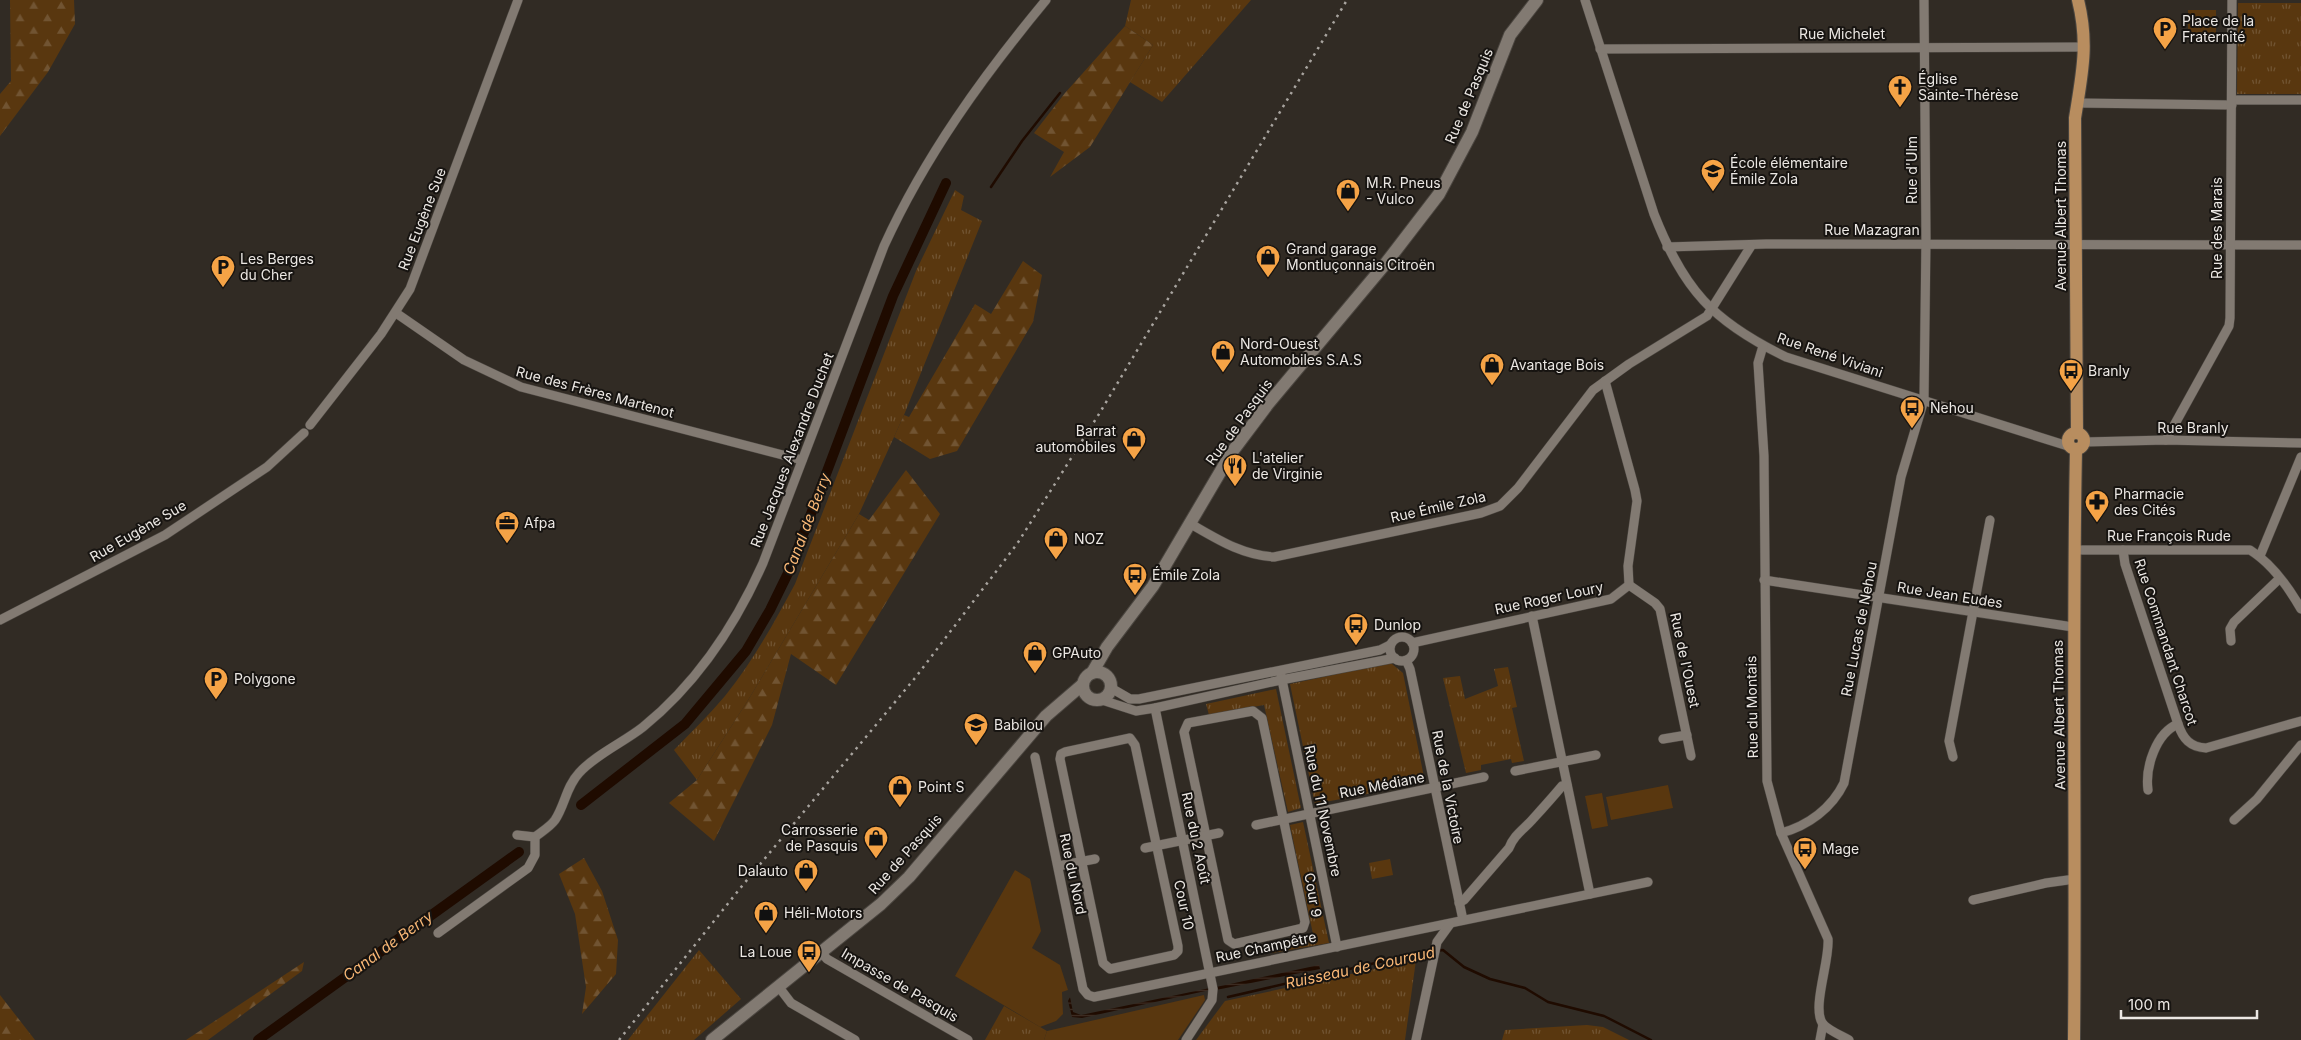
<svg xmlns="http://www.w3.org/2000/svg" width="2301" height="1040" font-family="Inter,sans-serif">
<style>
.grass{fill:url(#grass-tufts)}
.forest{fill:url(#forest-firs)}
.garden{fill:#59370f}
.water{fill:url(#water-rules)}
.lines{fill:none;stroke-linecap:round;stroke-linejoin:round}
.stream{stroke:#1f0b00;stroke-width:2.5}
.canal{stroke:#1f0b00;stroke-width:10}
.street-casing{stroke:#4b4640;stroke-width:10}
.secondary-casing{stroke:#4b4640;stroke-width:14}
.primary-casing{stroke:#4b4640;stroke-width:14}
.street{stroke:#827a72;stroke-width:9}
.secondary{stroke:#827a72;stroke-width:12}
.primary{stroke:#b88d5f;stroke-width:12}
.rail{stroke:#a8a49f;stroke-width:2.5;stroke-dasharray:2.5 5;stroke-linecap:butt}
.labels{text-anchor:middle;stroke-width:4;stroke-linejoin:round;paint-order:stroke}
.poi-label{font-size:14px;fill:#ebe7e3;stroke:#171411;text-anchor:start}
.street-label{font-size:14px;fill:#ebe7e3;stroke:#171411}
.water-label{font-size:15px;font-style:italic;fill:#fab876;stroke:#171411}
</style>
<defs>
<pattern id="grass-tufts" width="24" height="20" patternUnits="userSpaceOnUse" patternTransform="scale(1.25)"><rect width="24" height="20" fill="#59370f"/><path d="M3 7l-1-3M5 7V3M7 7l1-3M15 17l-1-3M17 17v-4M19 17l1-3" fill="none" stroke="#715432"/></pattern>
<pattern id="forest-firs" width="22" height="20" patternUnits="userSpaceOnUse" patternTransform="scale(1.25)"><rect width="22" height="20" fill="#59370f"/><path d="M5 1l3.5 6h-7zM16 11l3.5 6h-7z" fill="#715432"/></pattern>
<pattern id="water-rules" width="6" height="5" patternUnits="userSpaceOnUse" patternTransform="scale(1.25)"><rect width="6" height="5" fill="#1f0b00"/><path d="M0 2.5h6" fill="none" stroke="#402f25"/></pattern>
</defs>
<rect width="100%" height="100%" fill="#312b24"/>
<g class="grass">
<polygon points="1131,0 1251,0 1162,102 1130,82 1153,45 1125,26"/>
<polygon points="2238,3 2301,3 2301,94 2237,94"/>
<path d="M 955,190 L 964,196 L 961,210 L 982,221 L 904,415 L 859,514 L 750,697 L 697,780 L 674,750 C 691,732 709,715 725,696 C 753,661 774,623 795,584 L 916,271 Z"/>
<path d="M 1384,664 L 1392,664 L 1403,673 L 1425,782 C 1412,784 1401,782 1387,784 L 1382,791 L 1315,804 L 1290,684 Z"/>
<polygon points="1508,667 1517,707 1512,708 1524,761 1512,763 1511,759 1481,765 1481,770 1466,773 1443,678 1460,676 1465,699 1498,686 1494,669"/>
<polygon points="1276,689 1301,808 1288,812 1264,705 1209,715 1206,704"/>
<polygon points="1303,822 1329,943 1272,953 1270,942 1313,934 1290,825"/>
<polygon points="1390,859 1393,875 1372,879 1369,863"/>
<polygon points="699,950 741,999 694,1040 628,1040"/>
<polygon points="1416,960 1405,1040 1196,1040 1225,1001"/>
<polygon points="1004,1006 1047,1031 1044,1040 985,1040"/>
<polygon points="1587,1025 1603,1027 1629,1040 1502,1040 1505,1030"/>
</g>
<g class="forest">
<polygon points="10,0 74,0 75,24 48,72 0,136 0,94 11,81"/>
<polygon points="1125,26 1153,45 1090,147 1050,177 1064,152 1034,133 1065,93"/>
<polygon points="1023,261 1042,275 1033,322 957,451 930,459 894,437 904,415 909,417 975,304 991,314"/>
<polygon points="906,470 940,514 836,685 791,654 772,725 714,841 669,803 697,780 750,697 859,514 869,520"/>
<polygon points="584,858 602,891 618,940 616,974 582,1014 586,987 575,914 559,874"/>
<polygon points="304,962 302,971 208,1040 186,1040"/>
<polygon points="0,995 35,1040 0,1040"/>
</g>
<g class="garden">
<rect x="2188" y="10" width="28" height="25"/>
<polygon points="1668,785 1673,808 1611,820 1606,797"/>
<polygon points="1602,793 1608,826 1592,829 1585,796"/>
<polygon points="1015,870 1030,879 1041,931 1032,948 1060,965 1068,990 1062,992 1063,1014 1056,1021 1040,1027 955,976"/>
<polygon points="1204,995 1205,1000 1178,1040 1044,1040 1047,1031"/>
</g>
<g class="water">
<polygon points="1319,965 1320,969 1216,990 1216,987"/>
<polygon points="1210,988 1210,990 1082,1018 1072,1017 1068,1001 1070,997 1073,1012 1081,1015"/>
</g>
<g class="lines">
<g class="stream">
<polyline points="991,187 1022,141 1060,93"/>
<polyline points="1228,997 1423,952 1443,950 1464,967 1490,979 1525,988 1548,1002 1604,1016 1651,1040"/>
</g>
<g class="canal">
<polyline points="581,805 685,724 746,651 770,610 791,567 893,296 946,183"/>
<polyline points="258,1040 519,852"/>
</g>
<defs>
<g id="street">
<path d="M 1585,0 L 1654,214 C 1684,290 1712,321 1786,357 L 2071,447"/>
<polyline points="1600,49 2084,47"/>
<polyline points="2232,100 2301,100"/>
<polyline points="2078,103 2232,105"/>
<polyline points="1667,247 1766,244 2301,245"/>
<polyline points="396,313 464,360 521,387 802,460"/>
<path d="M 1763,346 L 1758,363 L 1764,456 L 1767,781 L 1781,833 L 1828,939 C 1830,961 1811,1009 1823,1024 C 1828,1030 1842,1036 1849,1040"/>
<polyline points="310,425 381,334 410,289 518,0"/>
<polyline points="2166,440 2229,326 2230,318 2232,0"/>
<polyline points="2085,442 2166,440 2301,443"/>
<path d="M 1189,523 C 1217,539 1241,555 1274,557 L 1481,513 L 1500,506 L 1518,488 L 1593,390 L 1629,364 L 1707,316 L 1751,246"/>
<path d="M 2076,550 L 2250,550 C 2271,563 2289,588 2301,609"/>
<path d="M 2123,550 L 2125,564 L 2178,724 C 2183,739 2190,747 2206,748 L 2301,721"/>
<polyline points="2260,556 2301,457"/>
<polyline points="1764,580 2073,627"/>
<polyline points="1629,585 1655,603 1660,609 1691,756"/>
<polyline points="1532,616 1590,894"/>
<polyline points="0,620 165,535 267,467 304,433"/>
<circle cx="1402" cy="649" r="12"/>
<polyline points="2231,641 2230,629 2234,622 2279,579"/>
<polyline points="1412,643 1611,599 1629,585 1628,566 1637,501 1635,490 1605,381"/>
<polyline points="1406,660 1410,669 1463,920"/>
<polyline points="1281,675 1337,947"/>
<polyline points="1111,688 1130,699 1139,699 1380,650 1390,645"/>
<polyline points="1102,700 1136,711 1155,708 1281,680 1395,658"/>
<polyline points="1155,708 1213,989 1212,1000 1186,1040"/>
<polygon points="1253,711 1262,718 1305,922 1303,928 1234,944 1228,940 1184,732 1188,723"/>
<polygon points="1130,738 1135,745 1178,946 1178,951 1174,955 1110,969 1103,963 1060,759 1061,754 1065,752"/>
<polyline points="1663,739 1687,735"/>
<polyline points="1035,757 1083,989 1088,995 1094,997 1648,882"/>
<polyline points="1953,757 1949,741 1990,520"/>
<polyline points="1515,771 1596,755"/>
<path d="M 2148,790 C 2145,767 2156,733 2178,724"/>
<polyline points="2234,820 2257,799 2301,745"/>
<polyline points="1256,825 1484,777"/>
<path d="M 1781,833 C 1808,826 1832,808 1844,783 L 1901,477 L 1924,400 L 1926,238 L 1924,0"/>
<path d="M 517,835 L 535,837 C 541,832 550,827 555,820 C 565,805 566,787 579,773 C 595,755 624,742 643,727 C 697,683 735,626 763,563 L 884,246 C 925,156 983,76 1046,0"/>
<polyline points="1145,848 1219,833"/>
<polyline points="1058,866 1095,859"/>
<polyline points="1973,900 2046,883 2075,879"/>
<path d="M 1459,903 L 1464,900 L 1509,848 C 1514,835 1523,830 1532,820 C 1542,809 1552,798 1562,786 L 1567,785"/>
<polyline points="438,933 528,868 535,855 535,837"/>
<polyline points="821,952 827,959 968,1040"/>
<polyline points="778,986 791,1003 855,1040"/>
<polyline points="1416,1040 1437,942 1450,924"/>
<polyline points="1820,1040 1823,1024"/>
</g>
<g id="secondary">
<circle cx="1097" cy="686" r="14"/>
<polyline points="1092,673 1107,647 1153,586 1232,452 1268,404 1386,263 1439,194 1472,132 1510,35 1537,0"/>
<polyline points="712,1040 881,904 909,877 1046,716 1082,685"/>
</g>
<g id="primary">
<circle cx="2076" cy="441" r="8"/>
<path d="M 2077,433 L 2075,118 C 2082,74 2089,44 2078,0"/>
<path d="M 2074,1040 C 2076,843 2072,646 2076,450"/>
</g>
</defs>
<use href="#street" class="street-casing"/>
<use href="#secondary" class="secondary-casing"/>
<use href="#primary" class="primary-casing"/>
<use href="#street" class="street"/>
<use href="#secondary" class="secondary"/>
<use href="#primary" class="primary"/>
<polyline class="rail" points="619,1040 742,886 915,678 1017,544 1099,414 1347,0"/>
</g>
<defs>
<symbol id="parking-pin" viewBox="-11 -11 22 30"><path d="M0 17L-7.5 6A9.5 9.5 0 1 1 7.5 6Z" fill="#f5a346" stroke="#171411"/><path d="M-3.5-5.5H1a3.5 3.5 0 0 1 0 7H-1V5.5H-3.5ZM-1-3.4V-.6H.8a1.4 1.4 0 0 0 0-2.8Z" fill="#111"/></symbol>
<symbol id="church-pin" viewBox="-11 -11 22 30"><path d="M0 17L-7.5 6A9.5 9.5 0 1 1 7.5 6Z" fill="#f5a346" stroke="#171411"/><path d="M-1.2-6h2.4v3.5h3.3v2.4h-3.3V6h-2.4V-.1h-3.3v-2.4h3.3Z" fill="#111"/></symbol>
<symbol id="school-pin" viewBox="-11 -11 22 30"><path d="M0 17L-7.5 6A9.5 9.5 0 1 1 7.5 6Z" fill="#f5a346" stroke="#171411"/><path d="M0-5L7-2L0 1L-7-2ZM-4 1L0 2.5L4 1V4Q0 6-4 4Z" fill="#111"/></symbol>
<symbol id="shop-pin" viewBox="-11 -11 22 30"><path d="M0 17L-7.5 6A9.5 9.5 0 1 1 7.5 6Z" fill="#f5a346" stroke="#171411"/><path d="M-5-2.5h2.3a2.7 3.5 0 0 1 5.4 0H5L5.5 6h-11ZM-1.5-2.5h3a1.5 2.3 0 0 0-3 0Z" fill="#111"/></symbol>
<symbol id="bus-pin" viewBox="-11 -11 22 30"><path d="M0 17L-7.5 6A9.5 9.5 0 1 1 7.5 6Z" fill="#f5a346" stroke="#171411"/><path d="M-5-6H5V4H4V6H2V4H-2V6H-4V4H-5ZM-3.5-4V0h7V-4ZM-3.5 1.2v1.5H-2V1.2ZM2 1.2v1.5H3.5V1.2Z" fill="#111"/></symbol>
<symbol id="restaurant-pin" viewBox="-11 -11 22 30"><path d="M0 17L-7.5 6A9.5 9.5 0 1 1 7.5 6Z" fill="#f5a346" stroke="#171411"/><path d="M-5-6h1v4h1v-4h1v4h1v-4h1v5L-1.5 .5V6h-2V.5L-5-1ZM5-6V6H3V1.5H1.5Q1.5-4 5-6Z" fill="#111"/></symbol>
<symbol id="pharmacy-pin" viewBox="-11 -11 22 30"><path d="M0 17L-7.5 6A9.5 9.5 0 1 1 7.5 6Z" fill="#f5a346" stroke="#171411"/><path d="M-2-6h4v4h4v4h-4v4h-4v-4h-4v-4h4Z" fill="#111"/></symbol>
<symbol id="office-pin" viewBox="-11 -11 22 30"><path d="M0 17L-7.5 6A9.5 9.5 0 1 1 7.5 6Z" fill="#f5a346" stroke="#171411"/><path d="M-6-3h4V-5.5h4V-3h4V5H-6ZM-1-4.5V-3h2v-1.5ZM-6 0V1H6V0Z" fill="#111"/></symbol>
</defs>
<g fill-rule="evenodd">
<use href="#parking-pin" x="2151" y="15" width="28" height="38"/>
<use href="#church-pin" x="1886" y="73" width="28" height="38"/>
<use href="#school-pin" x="1699" y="157" width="28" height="38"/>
<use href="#shop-pin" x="1334" y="177" width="28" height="38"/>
<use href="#shop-pin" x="1254" y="243" width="28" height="38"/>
<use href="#parking-pin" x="209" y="253" width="28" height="38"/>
<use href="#shop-pin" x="1209" y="338" width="28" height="38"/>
<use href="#shop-pin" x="1478" y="351" width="28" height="38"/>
<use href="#bus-pin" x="2057" y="357" width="28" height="38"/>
<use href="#bus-pin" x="1898" y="394" width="28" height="38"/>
<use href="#shop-pin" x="1120" y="425" width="28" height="38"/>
<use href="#restaurant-pin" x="1221" y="452" width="28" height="38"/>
<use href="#pharmacy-pin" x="2083" y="488" width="28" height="38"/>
<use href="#office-pin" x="493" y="509" width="28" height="38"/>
<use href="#shop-pin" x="1042" y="525" width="28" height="38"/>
<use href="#bus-pin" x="1121" y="561" width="28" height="38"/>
<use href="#bus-pin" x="1342" y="611" width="28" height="38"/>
<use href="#shop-pin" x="1021" y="639" width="28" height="38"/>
<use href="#parking-pin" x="202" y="665" width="28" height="38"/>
<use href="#school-pin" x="962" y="711" width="28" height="38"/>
<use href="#shop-pin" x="886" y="773" width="28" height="38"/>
<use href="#shop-pin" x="862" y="824" width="28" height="38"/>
<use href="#bus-pin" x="1791" y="835" width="28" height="38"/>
<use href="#shop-pin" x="792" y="857" width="28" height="38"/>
<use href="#shop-pin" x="752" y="899" width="28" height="38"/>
<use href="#bus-pin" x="795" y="938" width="28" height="38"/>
</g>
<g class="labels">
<g class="poi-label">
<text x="2182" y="26">Place de la<tspan x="2182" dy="16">Fraternité</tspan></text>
<text x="1918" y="84">Église<tspan x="1918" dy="16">Sainte-Thérèse</tspan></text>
<text x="1730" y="168">École élémentaire<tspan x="1730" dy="16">Émile Zola</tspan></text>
<text x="1366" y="188">M.R. Pneus<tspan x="1366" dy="16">- Vulco</tspan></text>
<text x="1286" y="254">Grand garage<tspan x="1286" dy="16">Montluçonnais Citroën</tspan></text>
<text x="240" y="264">Les Berges<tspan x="240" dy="16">du Cher</tspan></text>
<text x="1240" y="349">Nord-Ouest<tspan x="1240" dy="16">Automobiles S.A.S</tspan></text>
<text x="1510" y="370">Avantage Bois</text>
<text x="2088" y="376">Branly</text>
<text x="1930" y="413">Nehou</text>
<text x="1116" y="436" text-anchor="end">Barrat<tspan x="1116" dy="16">automobiles</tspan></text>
<text x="1252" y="463">L'atelier<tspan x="1252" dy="16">de Virginie</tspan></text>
<text x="2114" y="499">Pharmacie<tspan x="2114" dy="16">des Cités</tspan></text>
<text x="524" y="528">Afpa</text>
<text x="1074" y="544">NOZ</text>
<text x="1152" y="580">Émile Zola</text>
<text x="1374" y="630">Dunlop</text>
<text x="1052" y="658">GPAuto</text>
<text x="234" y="684">Polygone</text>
<text x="994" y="730">Babilou</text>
<text x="918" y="792">Point S</text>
<text x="858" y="835" text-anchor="end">Carrosserie<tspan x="858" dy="16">de Pasquis</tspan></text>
<text x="1822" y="854">Mage</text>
<text x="788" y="876" text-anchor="end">Dalauto</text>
<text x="784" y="918">Héli-Motors</text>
<text x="792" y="957" text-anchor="end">La Loue</text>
</g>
<g class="street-label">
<text x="1842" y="39">Rue Michelet</text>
<text transform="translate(1469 96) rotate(-67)" y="5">Rue de Pasquis</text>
<text transform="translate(1912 170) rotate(-90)" y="5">Rue d'Ulm</text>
<text transform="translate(2061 216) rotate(-90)" y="5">Avenue Albert Thomas</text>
<text transform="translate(422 219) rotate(-69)" y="5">Rue Eugène Sue</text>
<text transform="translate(2217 228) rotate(-90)" y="5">Rue des Marais</text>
<text x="1872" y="235">Rue Mazagran</text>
<text transform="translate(1830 355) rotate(19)" y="5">Rue René Viviani</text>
<text transform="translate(595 392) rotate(15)" y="5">Rue des Frères Martenot</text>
<text transform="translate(1239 422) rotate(-54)" y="5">Rue de Pasquis</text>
<text x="2193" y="433">Rue Branly</text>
<text transform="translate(792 450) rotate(-69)" y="5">Rue Jacques Alexandre Duchet</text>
<text transform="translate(1438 507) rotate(-13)" y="5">Rue Émile Zola</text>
<text transform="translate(138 531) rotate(-30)" y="5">Rue Eugène Sue</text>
<text x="2169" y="541">Rue François Rude</text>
<text transform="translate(1950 595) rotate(9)" y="5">Rue Jean Eudes</text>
<text transform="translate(1549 598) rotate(-12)" y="5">Rue Roger Loury</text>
<text transform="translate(1859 629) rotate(-79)" y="5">Rue Lucas de Nehou</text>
<text transform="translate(2166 642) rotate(72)" y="5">Rue Commandant Charcot</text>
<text transform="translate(1685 660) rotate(78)" y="5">Rue de l'Ouest</text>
<text transform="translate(1752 707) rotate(-91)" y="5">Rue du Montais</text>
<text transform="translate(2059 715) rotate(-91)" y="5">Avenue Albert Thomas</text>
<text transform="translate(1382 785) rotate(-11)" y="5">Rue Médiane</text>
<text transform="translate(1448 787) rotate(79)" y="5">Rue de la Victoire</text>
<text transform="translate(1323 811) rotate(78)" y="5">Rue du 11 Novembre</text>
<text transform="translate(1196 838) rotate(78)" y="5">Rue du 2 Août</text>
<text transform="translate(905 854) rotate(-48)" y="5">Rue de Pasquis</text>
<text transform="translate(1073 874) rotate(78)" y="5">Rue du Nord</text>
<text transform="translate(1313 895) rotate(80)" y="5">Cour 9</text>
<text transform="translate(1184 905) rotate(78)" y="5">Cour 10</text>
<text transform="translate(1266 947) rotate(-12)" y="5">Rue Champêtre</text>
<text transform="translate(900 985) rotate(30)" y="5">Impasse de Pasquis</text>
</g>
<g class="water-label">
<text transform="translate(807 524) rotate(-69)" y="5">Canal de Berry</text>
<text transform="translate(388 946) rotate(-36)" y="5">Canal de Berry</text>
<text transform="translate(1360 968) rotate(-12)" y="5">Ruisseau de Couraud</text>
</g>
</g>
<path d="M2121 1010v8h136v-8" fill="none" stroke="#ebe7e3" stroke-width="2.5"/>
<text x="2128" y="1010" font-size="15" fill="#ebe7e3" stroke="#171411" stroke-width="4" paint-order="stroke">100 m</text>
</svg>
